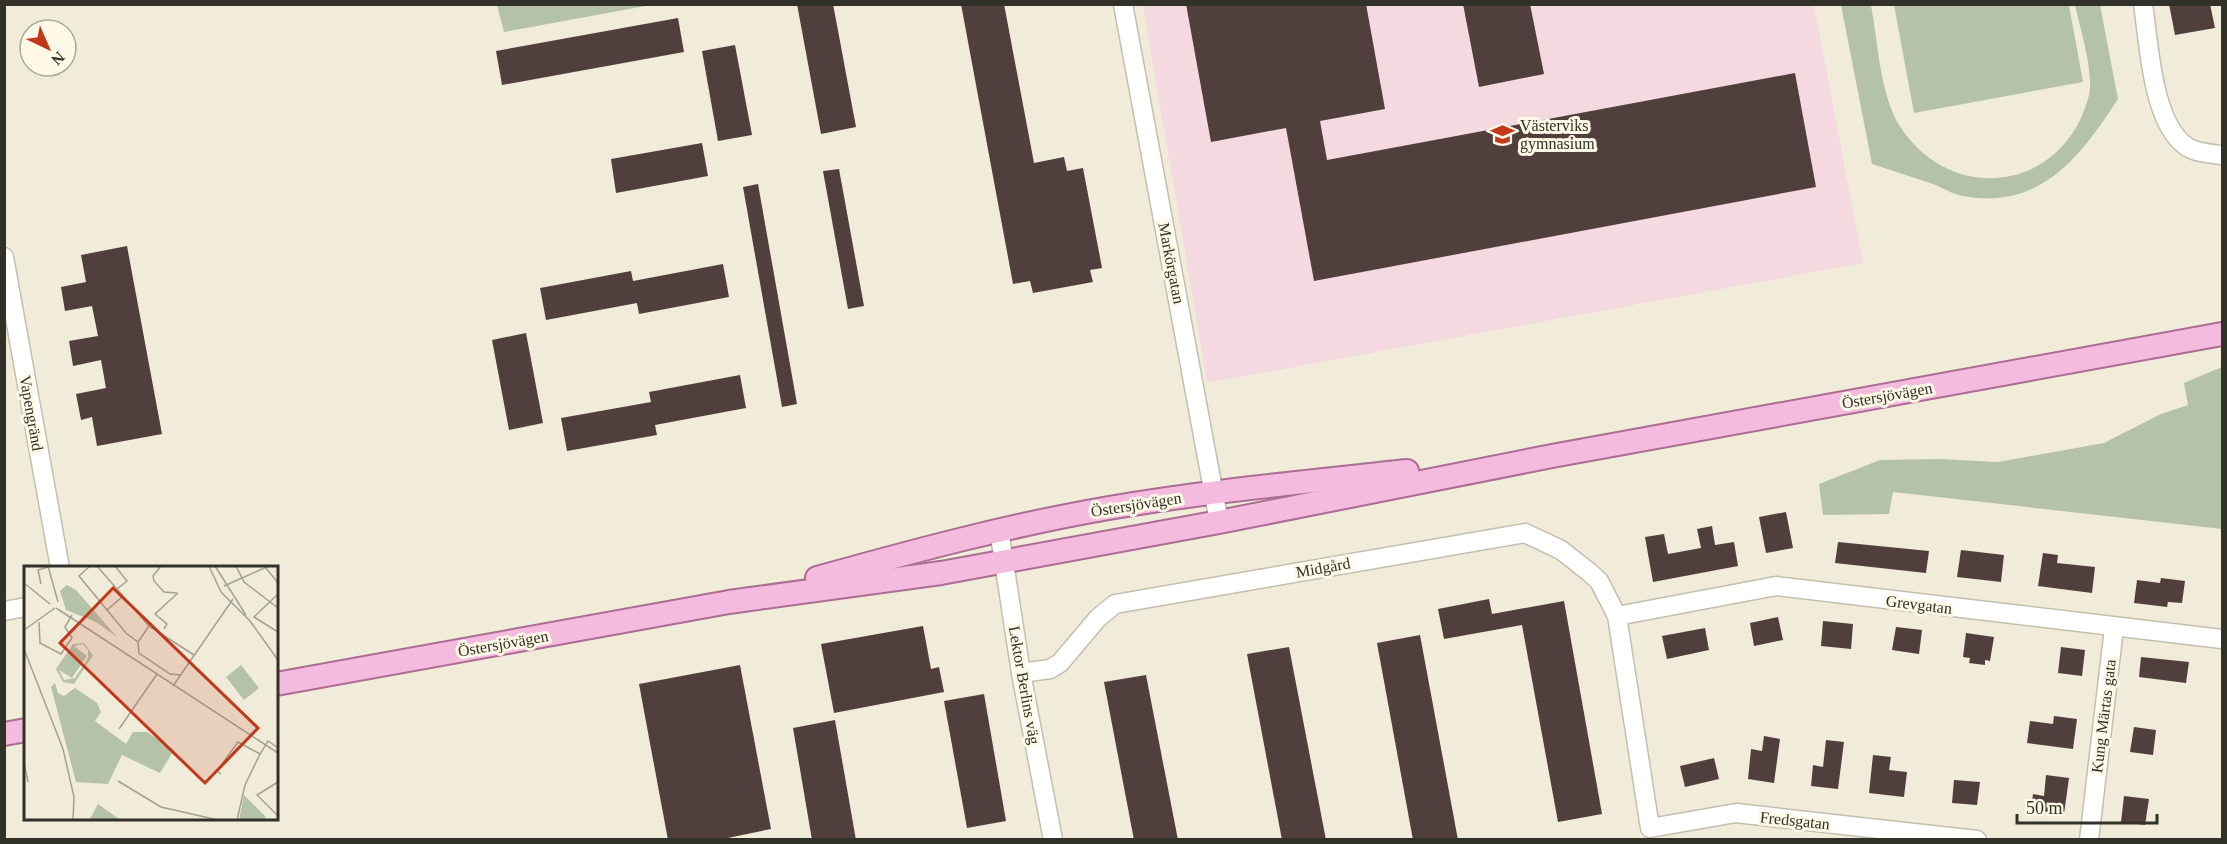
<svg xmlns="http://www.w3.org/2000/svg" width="2227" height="844" font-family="'Times New Roman',serif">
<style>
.education{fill:#f4dae0}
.green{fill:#b4c2a7}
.building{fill:#513f3d}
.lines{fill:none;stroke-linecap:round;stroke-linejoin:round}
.minor-casing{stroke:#c3bfad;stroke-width:21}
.major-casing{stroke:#ab6d92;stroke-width:26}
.minor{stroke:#fff;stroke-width:18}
.major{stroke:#f4bbdf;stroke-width:22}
.labels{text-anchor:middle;stroke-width:6;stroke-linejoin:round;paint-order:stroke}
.poi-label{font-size:16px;fill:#313029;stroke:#fdf9e6;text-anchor:start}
.street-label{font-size:16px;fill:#313029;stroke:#fdf9e6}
.inset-road{fill:none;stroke:#a4a193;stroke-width:1.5}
.view{fill:#c2381a;fill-opacity:0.15;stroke:#c2381a;stroke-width:3}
.inset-edge{fill:none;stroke:#313029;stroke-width:3}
</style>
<rect width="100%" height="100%" fill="#f0ecd9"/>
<polygon class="education" points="1143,5 1814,5 1863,263 1207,383"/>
<g class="green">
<polygon points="497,5 497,4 651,5 504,32"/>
<path d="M 1841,5 L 1871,5 C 1878,42 1880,97 1901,128 C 1955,208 2066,189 2089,95 C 2094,72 2080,28 2075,5 L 2100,5 L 2118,99 C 2080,157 2041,210 1963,196 C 1952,194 1943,188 1933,184 C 1913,177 1892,171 1872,164 Z"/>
<polygon points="1894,5 2069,5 2083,82 1914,113"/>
<polygon points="2222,367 2222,529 1893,492 1889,514 1823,515 1819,484 1880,460 1939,459 1998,462 2104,443 2161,414 2188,405 2184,383"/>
</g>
<g class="building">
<polygon points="797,4 833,4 856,127 821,134"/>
<polygon points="961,4 1004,4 1034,163 1064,157 1067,171 1083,168 1102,268 1090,270 1093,282 1033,293 1030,281 1013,284"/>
<polygon points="1186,4 1366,4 1385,109 1320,121 1327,160 1795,73 1816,187 1314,281 1286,128 1211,142"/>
<polygon points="1463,4 1530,4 1544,74 1479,87"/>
<polygon points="2169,4 2210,4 2215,28 2175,35"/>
<polygon points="678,18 684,52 502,85 496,51"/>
<polygon points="735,45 752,135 718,141 702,51"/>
<polygon points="702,143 708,176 616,193 611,159"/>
<polygon points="839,169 864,306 848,309 823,171"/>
<polygon points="758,184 797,404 782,407 743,187"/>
<polygon points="127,246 162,434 97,446 92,417 81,420 76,394 106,388 101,360 73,366 69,341 98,336 92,306 65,311 61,287 86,282 81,255"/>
<polygon points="723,264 729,297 639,314 637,303 546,320 540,288 631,271 633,281"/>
<polygon points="526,333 543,423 509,430 492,340"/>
<polygon points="740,375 746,408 655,425 657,435 567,451 561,418 651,402 649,392"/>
<polygon points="1786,512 1793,548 1766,553 1759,517"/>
<polygon points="1712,526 1715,545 1734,542 1738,566 1653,582 1645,537 1664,534 1668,554 1701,548 1697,529"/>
<polygon points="1838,542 1929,551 1926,573 1835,563"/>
<polygon points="1961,550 2004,555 2001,582 1957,577"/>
<polygon points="2043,553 2058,555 2057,563 2095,567 2092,593 2038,586"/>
<polygon points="2161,578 2185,581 2182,603 2168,602 2167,607 2134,603 2137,580 2160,583"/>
<polygon points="1489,599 1492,614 1564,601 1602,814 1558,822 1522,625 1444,639 1438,609"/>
<polygon points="1778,617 1783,640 1754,646 1750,623"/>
<polygon points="1823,621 1853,624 1851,649 1821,646"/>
<polygon points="923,626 931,669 939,667 944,692 834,713 821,644"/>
<polygon points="1896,627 1922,630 1919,654 1892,650"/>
<polygon points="1705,628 1709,650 1667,659 1662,636"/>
<polygon points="1966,633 1994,637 1990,661 1985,660 1985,665 1969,663 1970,658 1963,657"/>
<polygon points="1420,635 1458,840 1413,840 1377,643"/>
<polygon points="1289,647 1326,840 1282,840 1247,654"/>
<polygon points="2061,647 2085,650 2082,676 2058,673"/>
<polygon points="2141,657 2189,662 2186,683 2139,677"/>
<polygon points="740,665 771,829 718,840 668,840 639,684"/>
<polygon points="1146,675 1178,840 1134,840 1104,682"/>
<polygon points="984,694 1006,821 967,828 944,701"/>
<polygon points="2054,716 2077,719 2073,749 2027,743 2030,721 2053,724"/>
<polygon points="835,720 856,840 812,840 793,728"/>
<polygon points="2134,727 2156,730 2153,755 2130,752"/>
<polygon points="1764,736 1780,739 1774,783 1748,779 1751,749 1762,751"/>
<polygon points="1826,740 1844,742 1838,789 1811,786 1813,765 1823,767"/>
<polygon points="1873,755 1891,757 1889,770 1907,772 1904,797 1869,793"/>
<polygon points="1714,758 1719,779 1685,787 1680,766"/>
<polygon points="2046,775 2069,778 2064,814 2031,810 2033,794 2044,796"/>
<polygon points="1954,780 1980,782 1977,805 1952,803"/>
<polygon points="2124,796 2149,799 2145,825 2121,822"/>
</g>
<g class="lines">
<defs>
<g id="minor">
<polyline points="1123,4 1219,522"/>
<path d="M 2143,4 C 2149,43 2152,130 2191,149 C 2199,153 2213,154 2222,155"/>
<polyline points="4,257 60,568"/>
<polyline points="999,530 1021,673 1053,840"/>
<polyline points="4,611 26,607"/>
<polyline points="1617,616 1776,586 2222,639"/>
<polyline points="1021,673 1050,669 1060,663 1098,618 1115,604 1525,533 1561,550 1589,572 1599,581 1617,616 1650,828 1736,813 1977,840"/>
<polyline points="2089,840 2114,628"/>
</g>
<g id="major">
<path d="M 817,578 C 914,551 1010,525 1109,508 C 1208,491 1307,482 1407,471"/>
<polyline points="276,684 729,602 941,573 1219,522 1552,456 2222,334"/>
<polyline points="4,734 26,730"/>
</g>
</defs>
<use href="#minor" class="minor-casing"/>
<use href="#major" class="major-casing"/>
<use href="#minor" class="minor"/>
<use href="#major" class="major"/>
</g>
<defs>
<symbol id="school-bare" viewBox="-9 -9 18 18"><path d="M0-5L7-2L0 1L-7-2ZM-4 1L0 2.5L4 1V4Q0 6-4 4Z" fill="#c2381a" stroke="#fdf9e6" stroke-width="2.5" paint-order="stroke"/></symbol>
</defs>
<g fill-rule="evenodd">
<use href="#school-bare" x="1486" y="118" width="33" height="33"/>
</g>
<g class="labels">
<g class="poi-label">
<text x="1520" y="131">Västerviks<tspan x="1520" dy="18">gymnasium</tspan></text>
</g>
<g class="street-label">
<text transform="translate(1172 263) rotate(79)" y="6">Markörgatan</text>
<text transform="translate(1887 395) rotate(-10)" y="6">Östersjövägen</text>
<text transform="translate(32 413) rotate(80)" y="6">Vapengränd</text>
<text transform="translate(1136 504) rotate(-9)" y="6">Östersjövägen</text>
<text transform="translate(1323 567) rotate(-10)" y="6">Midgård</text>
<text transform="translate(1919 604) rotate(7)" y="6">Grevgatan</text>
<text transform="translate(503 643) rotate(-10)" y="6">Östersjövägen</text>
<text transform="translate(1025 685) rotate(80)" y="6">Lektor Berlins väg</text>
<text transform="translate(2103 716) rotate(-83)" y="6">Kung Märtas gata</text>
<text transform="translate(1795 820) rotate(6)" y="6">Fredsgatan</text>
</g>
</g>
<g transform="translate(24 566)">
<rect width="254" height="254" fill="#f0ecd9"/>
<path d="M 43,19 L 52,24 L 93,71 L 72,56 L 42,44 L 36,25 ZM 60,77 L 69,89 L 50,118 L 39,116 L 32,103 L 49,78 ZM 59,78 L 64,84 L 64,92 L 51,112 L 40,114 L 35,104 L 48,112 L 63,90 L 50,80 ZM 217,99 L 235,122 L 220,134 L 202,111 ZM 31,117 L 34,127 L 40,130 L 51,122 L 73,137 L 77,146 L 71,155 L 102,178 L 109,166 L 123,166 L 150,184 L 136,207 L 98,189 L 84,218 L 52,216 L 27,121 ZM 220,229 L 242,251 L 240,253 L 215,254 ZM 74,238 L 95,253 L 66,253 Z" fill="#b4c2a7" fill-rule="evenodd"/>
<path class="inset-road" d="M 24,0 L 34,36M 66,0 L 55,10 L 102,67 L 114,76M 73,0 L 125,60 L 114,76M 91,0 L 103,15 L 93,23M 137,0 L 129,10 L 130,15 L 140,26 L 153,27M 185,0 L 197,26 L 226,55 L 254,94M 191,0 L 222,49M 212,0 L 220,16 L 254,42M 242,2 L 254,17M 0,17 L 26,38M 17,18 L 14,4 L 24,1M 200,20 L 245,0M 254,28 L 230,51 L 254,66M 32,42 L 254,187M 83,44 L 98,31M 15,56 L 16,77 L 37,88 L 48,72 L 41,61 L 48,49M 125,60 L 170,89M 140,63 L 143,58 L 131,48 L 154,27M 0,64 L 31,42M 114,76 L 115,87 L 146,108 L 157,109M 0,83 L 39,183 L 50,231 L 49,254M 149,120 L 209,33M 95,163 L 133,108M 0,196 L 4,216M 197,208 L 193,205 L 214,176 L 236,188M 94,215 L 137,241 L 194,254M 254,216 L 233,229 L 254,250M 213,254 L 221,219 L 236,188 L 244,175 L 254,182"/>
<path class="view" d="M 89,22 L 234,162 L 181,217 L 36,77 Z"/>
<rect width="254" height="254" class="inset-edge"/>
</g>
<rect width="2227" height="844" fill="none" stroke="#313029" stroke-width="12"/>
<g transform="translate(48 48) rotate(136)"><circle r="28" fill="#fdf9e6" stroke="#aba99a" stroke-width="1.5"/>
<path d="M0-4.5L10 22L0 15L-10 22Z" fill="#c2381a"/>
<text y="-9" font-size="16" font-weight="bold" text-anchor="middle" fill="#313029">N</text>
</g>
<path d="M2017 814v9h140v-9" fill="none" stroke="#313029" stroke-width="3"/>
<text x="2026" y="814" font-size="18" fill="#313029" stroke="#fdf9e6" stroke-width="4.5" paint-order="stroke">50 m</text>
</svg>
